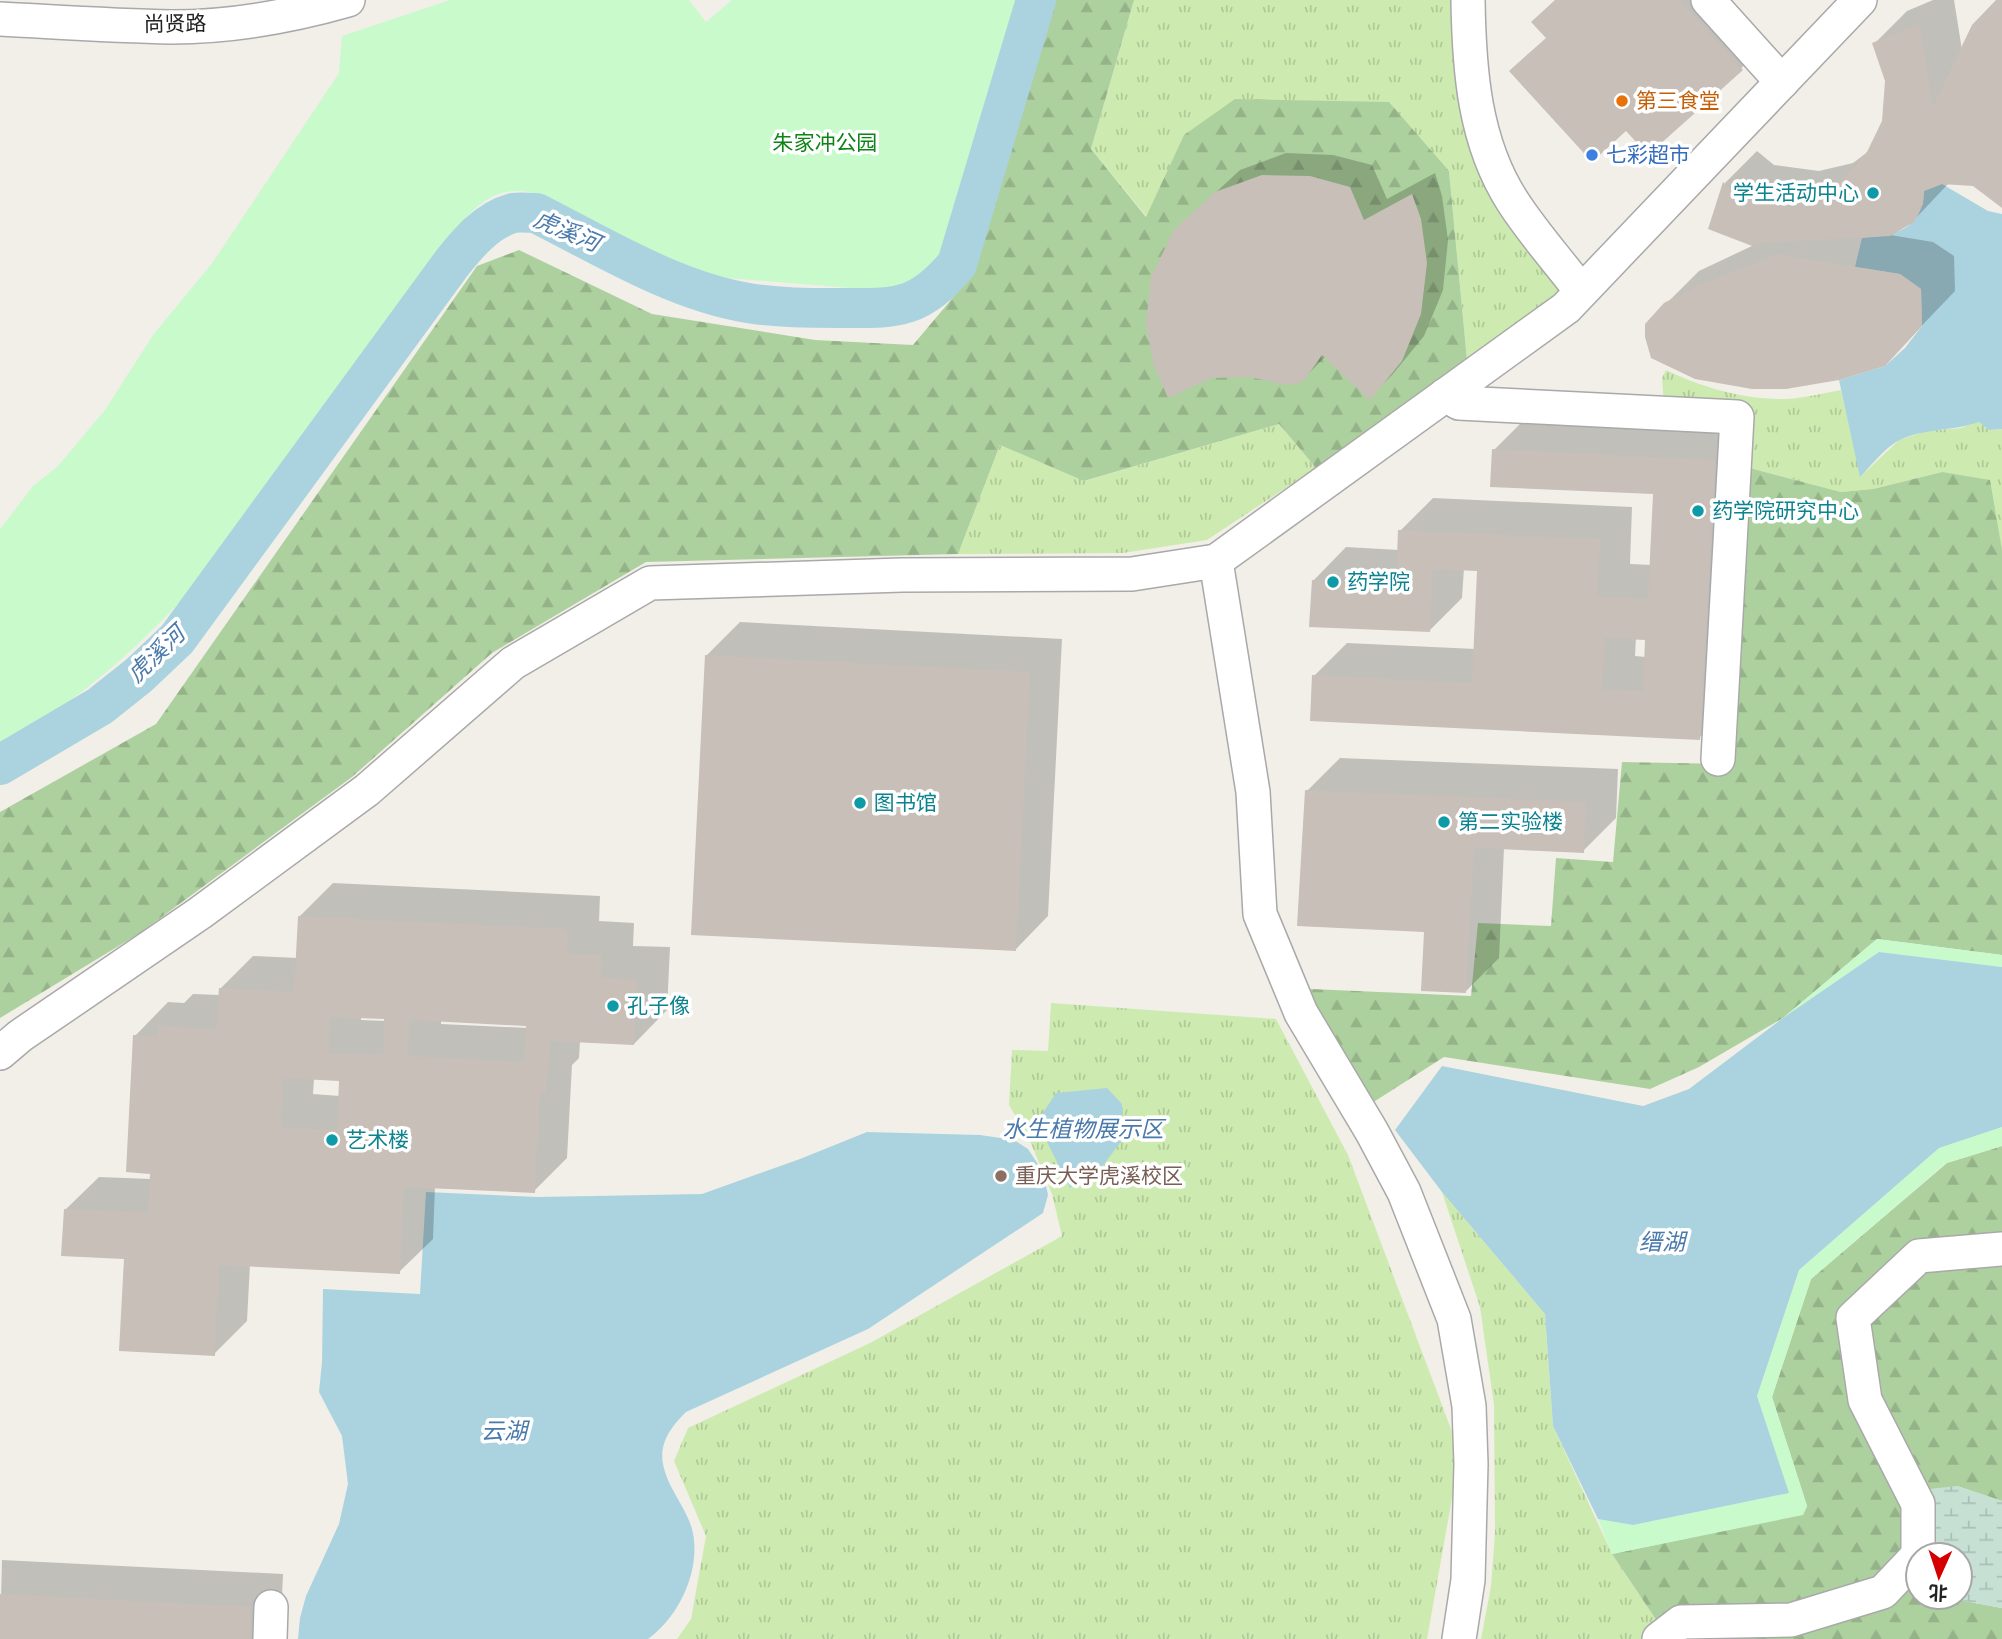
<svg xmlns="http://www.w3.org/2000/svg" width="2002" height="1639" font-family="'Public Sans','Noto Sans SC',sans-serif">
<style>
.grass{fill:url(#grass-tufts)}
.forest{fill:url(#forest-firs)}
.wetland{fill:url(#wetland-marsh)}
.park{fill:#c8facc}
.water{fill:#aad3df}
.shadow{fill:#0003;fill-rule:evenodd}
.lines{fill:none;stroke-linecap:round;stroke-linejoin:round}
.river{stroke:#aad3df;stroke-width:40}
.building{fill:#c7bfb8;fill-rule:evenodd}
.minor-casing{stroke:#a9a9a9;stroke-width:36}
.minor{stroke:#fff;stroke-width:33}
.food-dot{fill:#e8710a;stroke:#fff;stroke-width:2.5}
.shop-dot{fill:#3f7fe0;stroke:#fff;stroke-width:2.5}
.culture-dot{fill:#0f9aa8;stroke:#fff;stroke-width:2.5}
.education-dot{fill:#8d6e63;stroke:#fff;stroke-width:2.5}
.labels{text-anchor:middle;stroke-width:7;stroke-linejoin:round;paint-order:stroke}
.street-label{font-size:21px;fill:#222;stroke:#fff}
.food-label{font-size:21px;fill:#c56008;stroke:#fff;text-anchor:start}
.park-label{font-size:21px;fill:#0c8416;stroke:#fff}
.shop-label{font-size:21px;fill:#366cbe;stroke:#fff;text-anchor:start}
.culture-label{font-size:21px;fill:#0d838f;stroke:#fff;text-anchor:start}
.education-label{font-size:21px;fill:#785e54;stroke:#fff;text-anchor:start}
.water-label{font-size:23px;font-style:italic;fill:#4a7aab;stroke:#fff}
</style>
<defs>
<pattern id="grass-tufts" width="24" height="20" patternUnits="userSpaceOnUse" patternTransform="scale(1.75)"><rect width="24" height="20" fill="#cdebb0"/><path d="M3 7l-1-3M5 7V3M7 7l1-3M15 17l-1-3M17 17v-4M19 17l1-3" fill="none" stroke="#b0c997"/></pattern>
<pattern id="forest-firs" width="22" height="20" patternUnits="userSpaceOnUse" patternTransform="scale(1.75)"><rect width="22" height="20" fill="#add19e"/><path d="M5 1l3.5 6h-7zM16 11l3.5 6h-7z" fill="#95b388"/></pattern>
<pattern id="wetland-marsh" width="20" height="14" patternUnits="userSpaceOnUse" patternTransform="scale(1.75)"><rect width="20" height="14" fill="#c6e0d4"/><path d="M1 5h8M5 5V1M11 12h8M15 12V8" fill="none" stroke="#aac0b6"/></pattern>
</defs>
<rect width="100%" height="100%" fill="#f2efe9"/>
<g class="grass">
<polygon points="1134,0 1453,0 1459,58 1568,286 1467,360 1449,171 1184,136 1147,217 1091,149"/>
<path d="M 1666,370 C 1703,388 1746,400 1787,399 C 1805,398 1824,393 1841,390 L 1861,476 L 1899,440 L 1926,431 L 1961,428 L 1979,421 L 1989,430 L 2002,429 L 2002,550 L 1942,472 L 1873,489 L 1841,492 L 1742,466 L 1744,411 L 1664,406 L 1662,378 Z"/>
<polygon points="1279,424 1316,468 1207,540 1123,553 958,554 1000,445 1085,481"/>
<polygon points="1051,1003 1276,1019 1348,1155 1460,1453 1427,1639 677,1639 691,1619 706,1536 674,1461 688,1428 870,1343 1062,1236 1052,1194 1030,1141 1009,1105 1012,1050 1048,1051"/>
<polygon points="1442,1192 1545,1314 1553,1426 1612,1554 1669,1639 1481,1639 1491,1586 1495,1533 1494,1405 1480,1307"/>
</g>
<g class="forest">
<polygon points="1055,0 1134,0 1091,149 1146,217 1184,135 1235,99 1389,102 1449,171 1467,360 1316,468 1279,424 1084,481 1000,445 958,554 646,562 492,653 352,777 140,933 0,1018 0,812 156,724 477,266 519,250 652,314 815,340 913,345 961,288"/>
<polygon points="1742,466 1841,492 1873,489 1942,472 1990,480 2002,550 2002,955 1877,939 1783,1018 1699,1067 1650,1089 1444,1057 1372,1103 1310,1011 1311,989 1471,996 1478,923 1551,926 1556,858 1613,862 1622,762 1727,764"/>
<polygon points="2002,1146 2002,1501 1957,1486 1896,1588 1918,1592 1918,1597 1943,1597 2002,1608 2002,1639 1669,1639 1612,1554 1803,1514 1807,1506 1772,1397 1811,1279 1947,1163"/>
</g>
<polygon class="wetland" points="1957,1486 2002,1501 2002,1608 1943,1597 1960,1597 1960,1555 1923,1555 1920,1490"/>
<g class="park">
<path d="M 450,0 L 689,0 L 706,22 L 732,0 L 1026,0 L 958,220 L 942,251 L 929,268 L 909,281 L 892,287 L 863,289 L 714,277 L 694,273 L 675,266 L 545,196 C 510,185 490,192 466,218 L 199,582 C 164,619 129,655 89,686 C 61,709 29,728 0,749 L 0,529 L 33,486 L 58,466 L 105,410 L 153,335 L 213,262 L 339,73 L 342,36 Z"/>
<polygon points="1877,939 2002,955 2002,967 1879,952 1783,1018"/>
<polygon points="2002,1127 2002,1146 1946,1163 1811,1279 1772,1397 1807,1506 1803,1515 1612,1554 1598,1519 1633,1525 1788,1493 1757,1396 1799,1270 1939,1148"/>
</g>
<g class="water">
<path d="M 1942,184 L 1988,211 L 2002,214 L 2002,429 L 1989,430 L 1979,422 C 1954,431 1927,428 1902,439 C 1887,445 1872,465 1860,477 L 1839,380 L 1885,366 L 1905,348 L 1922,326 L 1921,289 L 1900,274 L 1855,267 L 1862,238 C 1895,236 1923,229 1924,191 Z"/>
<polygon points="1879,952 2002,967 2002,1127 1939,1148 1799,1270 1757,1396 1789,1493 1633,1525 1598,1519 1553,1426 1545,1314 1442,1192 1395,1130 1442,1066 1643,1106 1689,1089 1783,1018"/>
<polygon points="1107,1088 1122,1104 1123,1139 1101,1168 1070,1188 1037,1122 1056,1093"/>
<path d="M 867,1132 L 980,1135 L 1014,1140 L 1028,1149 L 1043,1172 L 1048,1195 L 1043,1213 L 868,1329 L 686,1412 C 672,1426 659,1442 663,1464 C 667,1487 686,1507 692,1529 C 702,1568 680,1616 648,1639 L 298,1639 L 300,1618 L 306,1596 L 339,1524 L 348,1484 L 342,1436 L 319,1392 L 322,1362 L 323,1289 L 420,1294 L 426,1192 L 538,1197 L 702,1194 L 800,1159 Z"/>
</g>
<g class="shadow">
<polygon points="1556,0 1712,0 1759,52 1648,152"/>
<polygon points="1933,0 1954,0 1962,50 2000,0 2002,0 2002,200 1973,185 1949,183 1913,221 1890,235 1933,242 1954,256 1955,291 1884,365 1665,305 1699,271 1754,245 1710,228 1725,183 1757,151 1774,165 1819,171 1853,163 1869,151 1884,122 1887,81 1874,44 1907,11"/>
<polygon points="1286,153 1333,155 1372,165 1387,199 1435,173 1442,196 1448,240 1443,290 1424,336 1392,375 1370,397 1326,356 1302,380 1199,208 1240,170"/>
<path d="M 1527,417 L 1748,428 L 1732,705 L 1699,738 L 1314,676 L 1347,643 L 1475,649 L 1479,569 L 1464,568 L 1462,598 L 1429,631 L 1313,581 L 1346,547 L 1399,550 L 1400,531 L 1433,498 L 1632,507 L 1630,564 L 1652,565 L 1655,493 L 1494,450 ZM 1636,637 L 1647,638 L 1646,657 L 1635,656 Z"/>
<polygon points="740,622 1062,639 1048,916 1015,950 707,655"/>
<polygon points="1340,758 1618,769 1616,818 1583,851 1504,848 1499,958 1466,991 1426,931 1307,791"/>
<path d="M 333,883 L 600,896 L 599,921 L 634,923 L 633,946 L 670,947 L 667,1010 L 634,1044 L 580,1041 L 579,1058 L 572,1065 L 567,1158 L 534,1191 L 435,1186 L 433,1239 L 399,1272 L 250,1264 L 247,1321 L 214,1354 L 126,1258 L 65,1210 L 99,1177 L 151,1179 L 135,1036 L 168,1002 L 184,1003 L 193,994 L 220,995 L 220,989 L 253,956 L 298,958 L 300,916 ZM 361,1016 L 386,1017 L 386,1021 L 361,1020 ZM 441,1020 L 528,1024 L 528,1028 L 441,1024 ZM 314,1078 L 340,1079 L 340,1096 L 313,1094 Z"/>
<polygon points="2,1560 283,1574 280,1639 0,1639"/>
</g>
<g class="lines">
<path class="river" d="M 0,765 L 100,706 L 139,675 L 177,639 L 452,263 C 468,243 487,220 513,213 C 520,212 529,213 536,213 C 602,246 674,291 748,303 C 778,308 809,308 839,308 C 896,308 918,311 957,264 L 1036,0"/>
</g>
<g class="building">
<polygon points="1555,0 1680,0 1743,70 1648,155 1626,131 1592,162 1509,71 1546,38 1531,22"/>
<polygon points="1996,0 2002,0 2002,208 1973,186 1942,184 1924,191 1923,204 1914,222 1890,236 1761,243 1760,249 1708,229 1723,182 1740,197 1785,203 1818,195 1847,175 1867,152 1882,121 1885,81 1872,43 1919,24 1933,106 1972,25"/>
<polygon points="1262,175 1310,176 1350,187 1364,220 1412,194 1421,219 1427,263 1421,314 1402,361 1370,400 1322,355 1303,382 1287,385 1249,377 1212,378 1168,398 1153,363 1146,324 1151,277 1174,230 1215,192"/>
<polygon points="1777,254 1900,274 1921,289 1922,326 1885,366 1839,380 1786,389 1752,389 1695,379 1651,358 1645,337 1645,324 1664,303 1697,286"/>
<path d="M 1492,449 L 1715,460 L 1700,740 L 1310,721 L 1312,675 L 1472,683 L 1477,571 L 1433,569 L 1430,632 L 1309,627 L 1312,580 L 1396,583 L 1398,530 L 1600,539 L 1597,597 L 1648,599 L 1653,494 L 1490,487 ZM 1605,638 L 1645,640 L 1643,691 L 1602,689 Z"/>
<polygon points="705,655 1030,672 1016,951 691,935"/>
<polygon points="1305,790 1586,802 1584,853 1474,848 1466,993 1421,991 1424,932 1297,926"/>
<path d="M 298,916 L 568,929 L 567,954 L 602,955 L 601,978 L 637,980 L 634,1045 L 550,1041 L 546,1093 L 540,1093 L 535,1193 L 404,1187 L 400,1274 L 219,1265 L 215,1356 L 119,1351 L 124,1259 L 61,1256 L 64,1209 L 148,1213 L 150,1174 L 126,1172 L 133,1035 L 158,1036 L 158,1026 L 216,1029 L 219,988 L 294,992 ZM 330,1017 L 384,1019 L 383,1055 L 329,1053 ZM 410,1020 L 526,1026 L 524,1062 L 408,1056 ZM 283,1078 L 339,1081 L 337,1130 L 281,1127 Z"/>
<polygon points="0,1594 251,1607 249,1639 0,1639"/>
</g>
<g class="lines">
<defs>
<g id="minor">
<path d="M 1468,0 C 1469,69 1474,142 1513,202 C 1533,233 1559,262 1581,291"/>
<polyline points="1708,0 1782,82"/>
<path d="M 0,19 C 57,22 115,26 172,27 C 231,27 292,16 348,0"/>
<polyline points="1445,395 1459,403 1737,417 1718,759"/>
<polyline points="1216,561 1253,792 1260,914 1301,1013 1372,1132 1404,1192 1454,1319 1469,1406 1471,1464 1468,1580 1459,1639"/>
<polyline points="0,1053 20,1036 200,913 367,790 513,663 650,583 902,575 1132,574 1216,561 1566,308 1860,0"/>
<polyline points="1918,1555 1918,1504 1865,1400 1853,1318 1919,1256 2002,1249"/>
<polyline points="270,1639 271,1607"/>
<polyline points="1659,1639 1681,1622 1791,1620 1883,1592 1918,1555"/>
</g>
</defs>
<use href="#minor" class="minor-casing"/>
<use href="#minor" class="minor"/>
</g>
<circle class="food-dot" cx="1622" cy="101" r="7"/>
<circle class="shop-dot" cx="1592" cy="155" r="7"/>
<g class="culture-dot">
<circle cx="1873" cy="193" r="7"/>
<circle cx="1698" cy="511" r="7"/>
<circle cx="1333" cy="582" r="7"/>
<circle cx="860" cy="803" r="7"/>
<circle cx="1444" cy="822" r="7"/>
<circle cx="613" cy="1006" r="7"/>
<circle cx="332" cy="1140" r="7"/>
</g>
<circle class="education-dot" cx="1001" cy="1176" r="7"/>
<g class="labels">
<g class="street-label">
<text transform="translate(175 24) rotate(-1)" y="7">尚贤路</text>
</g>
<g class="food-label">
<text x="1636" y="108">第三食堂</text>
</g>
<g class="park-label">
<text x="825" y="150">朱家冲公园</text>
</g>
<g class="shop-label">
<text x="1606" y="162">七彩超市</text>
</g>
<g class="culture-label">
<text x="1859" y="200" text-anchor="end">学生活动中心</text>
<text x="1712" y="518">药学院研究中心</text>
<text x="1347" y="589">药学院</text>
<text x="874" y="810">图书馆</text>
<text x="1458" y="829">第二实验楼</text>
<text x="627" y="1013">孔子像</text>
<text x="346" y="1147">艺术楼</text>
</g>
<g class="education-label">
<text x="1015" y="1183">重庆大学虎溪校区</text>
</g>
<g class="water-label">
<text transform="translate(567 231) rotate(23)" y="8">虎溪河</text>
<text transform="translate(156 654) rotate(-44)" y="8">虎溪河</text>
<text x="1083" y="1137">水生植物展示区</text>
<text x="1662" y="1250">缙湖</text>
<text x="504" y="1439">云湖</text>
</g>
</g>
<g transform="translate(1939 1576) rotate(183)"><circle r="33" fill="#ffffff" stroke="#a7a7a7" stroke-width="2"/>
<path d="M0-5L12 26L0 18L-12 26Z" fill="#d40000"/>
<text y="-10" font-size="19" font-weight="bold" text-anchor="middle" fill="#222222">北</text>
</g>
</svg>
